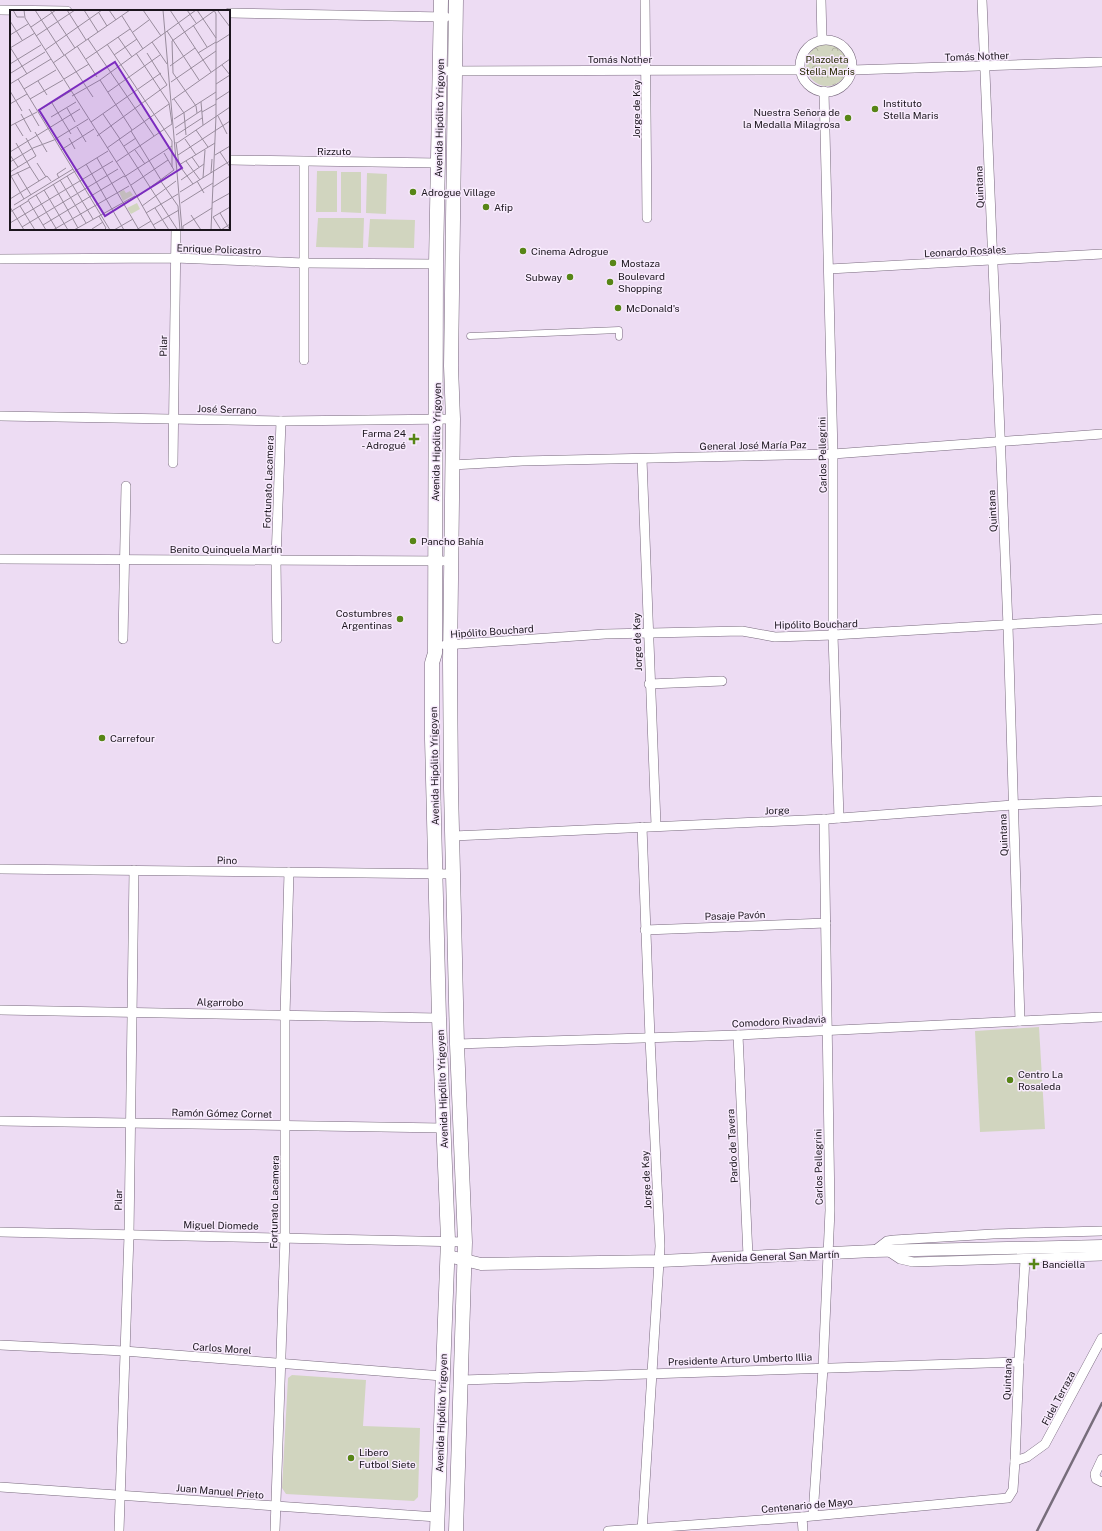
<svg xmlns="http://www.w3.org/2000/svg" width="1102" height="1531" font-family="'Public Sans',sans-serif">
<style>
.grass{fill:#d1d5bf}
.forest{fill:url(#forest-crowns)}
.lines{fill:none;stroke-linecap:round;stroke-linejoin:round}
.pedestrian-casing{stroke:#78697d;stroke-width:7}
.minor-casing{stroke:#78697d;stroke-width:10}
.secondary-casing{stroke:#78697d;stroke-width:13}
.primary-casing{stroke:#78697d;stroke-width:15}
.pedestrian{stroke:#fff;stroke-width:6}
.minor{stroke:#fff;stroke-width:9}
.secondary{stroke:#fff;stroke-width:12}
.primary{stroke:#fff;stroke-width:14}
.rail{stroke:#776d7b;stroke-width:2.5}
.poi-dot{fill:#578516;stroke:#f8ebfd;stroke-width:1.5}
.labels{text-anchor:middle;stroke-width:3;stroke-linejoin:round;paint-order:stroke}
.street-label{font-size:10px;fill:#1b151d;stroke:#f8ebfd}
.park-label{font-size:10px;fill:#2a2d07;stroke:#f8ebfd}
.poi-label{font-size:10px;fill:#1b151d;stroke:#f8ebfd;text-anchor:start}
.inset-road{fill:none;stroke:#998c9d;stroke-width:1}
.view{fill:#7b2cbf;fill-opacity:0.15;stroke:#7b2cbf;stroke-width:2}
.inset-edge{fill:none;stroke:#1b151d;stroke-width:2}
</style>
<defs>
<pattern id="forest-crowns" width="20" height="18" patternUnits="userSpaceOnUse"><rect width="20" height="18" fill="#d1d5bf"/><path d="M2 6a3 3 0 1 1 6 0M12 15a3 3 0 1 1 6 0" fill="none" stroke="#b3b6a4"/></pattern>
</defs>
<rect width="100%" height="100%" fill="#eddcf3"/>
<g class="grass">
<polygon points="317,171 337,171 337,212 316,212"/>
<polygon points="341,172 361,172 361,213 341,212"/>
<polygon points="367,173 387,174 386,214 366,213"/>
<polygon points="318,218 364,218 363,248 316,247"/>
<polygon points="370,219 415,220 414,248 368,247"/>
<polygon points="1039,1027 1045,1129 980,1132 975,1031"/>
<polygon points="292,1375 366,1380 363,1426 420,1428 418,1497 414,1501 286,1494 282,1488 288,1378"/>
</g>
<circle class="forest" cx="827" cy="65" r="21"/>
<g class="lines">
<defs>
<polyline id="pedestrian" points="470,336 619,330 619,337"/>
<g id="minor">
<polyline points="645,0 647,218"/>
<polyline points="821,0 822,40"/>
<polyline points="982,0 1008,626 1020,1021"/>
<polyline points="0,10 67,11"/>
<polyline points="229,13 446,17"/>
<circle cx="826" cy="66" r="26"/>
<polyline points="852,70 1102,62"/>
<polyline points="439,71 801,70"/>
<polyline points="824,91 833,454 833,635 839,818"/>
<polyline points="229,160 439,163"/>
<polyline points="304,162 304,360"/>
<polyline points="0,259 175,258 304,263 436,264"/>
<polyline points="829,269 1102,254"/>
<polyline points="0,416 281,421 453,419"/>
<polyline points="642,459 656,825"/>
<polyline points="173,463 176,229"/>
<polyline points="452,465 522,461 833,454 1102,434"/>
<polyline points="0,559 452,561"/>
<polyline points="123,639 126,486"/>
<polyline points="277,639 276,560 281,421"/>
<polyline points="445,645 605,634 742,631 775,637 833,635 1102,619"/>
<polyline points="649,684 722,681"/>
<polyline points="453,836 827,819 1013,805 1102,801"/>
<polyline points="0,869 454,874"/>
<polyline points="645,930 826,923"/>
<polyline points="0,1010 439,1018"/>
<polyline points="738,1035 748,1256"/>
<polyline points="457,1044 738,1035 1102,1017"/>
<polyline points="0,1121 443,1128"/>
<polyline points="0,1232 465,1242"/>
<polyline points="874,1251 887,1241 894,1240 993,1234 1102,1231"/>
<polyline points="888,1251 900,1259 913,1262 1102,1256"/>
<polyline points="0,1345 124,1351 442,1376"/>
<polyline points="462,1380 1019,1362"/>
<polyline points="1102,1459 1095,1474 1096,1479 1102,1482"/>
<polyline points="1015,1461 1027,1457 1045,1444 1102,1338"/>
<polyline points="0,1487 437,1517"/>
<polyline points="813,1515 823,1368 830,1210 824,819"/>
<polyline points="802,1517 803,1531"/>
<polyline points="119,1531 129,1235 134,870"/>
<polyline points="275,1531 285,1237 285,1015 289,872"/>
<polyline points="608,1531 802,1517 1008,1498 1013,1490 1015,1461 1019,1362 1025,1260"/>
<polyline points="642,1531 660,1246 650,1038 642,827"/>
</g>
<polyline id="secondary" points="448,1256 481,1264 660,1261 874,1251 1102,1246"/>
<g id="primary">
<polyline points="456,0 451,366 453,419 450,661 451,788 457,1044 465,1242 456,1531"/>
<polyline points="437,1531 448,1240 439,1018 432,739 432,663 435,653 436,264 441,0"/>
</g>
</defs>
<use href="#pedestrian" class="pedestrian-casing"/>
<use href="#minor" class="minor-casing"/>
<use href="#secondary" class="secondary-casing"/>
<use href="#primary" class="primary-casing"/>
<use href="#pedestrian" class="pedestrian"/>
<use href="#minor" class="minor"/>
<use href="#secondary" class="secondary"/>
<use href="#primary" class="primary"/>
<polyline class="rail" points="1037,1531 1102,1403"/>
</g>
<g class="poi-dot">
<circle cx="875" cy="109" r="4"/>
<circle cx="848" cy="118" r="4"/>
<circle cx="413" cy="192" r="4"/>
<circle cx="486" cy="207" r="4"/>
<circle cx="523" cy="251" r="4"/>
<circle cx="613" cy="263" r="4"/>
<circle cx="570" cy="277" r="4"/>
<circle cx="610" cy="282" r="4"/>
<circle cx="618" cy="308" r="4"/>
<path d="M412 433h4v4h4v4h-4v4h-4v-4h-4v-4h4z"/>
<circle cx="413" cy="541" r="4"/>
<circle cx="400" cy="619" r="4"/>
<circle cx="102" cy="738" r="4"/>
<circle cx="1010" cy="1080" r="4"/>
<path d="M1032 1258h4v4h4v4h-4v4h-4v-4h-4v-4h4z"/>
<circle cx="351" cy="1458" r="4"/>
</g>
<g class="labels">
<g class="street-label">
<text transform="translate(977 56) rotate(-2)" y="4">Tomás Nother</text>
<text x="620" y="63">Tomás Nother</text>
<text transform="translate(636 109) rotate(-90)" y="4">Jorge de Kay</text>
<text transform="translate(439 118) rotate(-89)" y="4">Avenida Hipólito Yrigoyen</text>
<text x="334" y="155">Rizzuto</text>
<text transform="translate(979 187) rotate(-92)" y="4">Quintana</text>
<text transform="translate(219 249) rotate(2)" y="4">Enrique Policastro</text>
<text transform="translate(965 251) rotate(-3)" y="4">Leonardo Rosales</text>
<text transform="translate(163 346) rotate(-89)" y="4">Pilar</text>
<text transform="translate(227 409) rotate(2)" y="4">José Serrano</text>
<text transform="translate(436 442) rotate(-89)" y="4">Avenida Hipólito Yrigoyen</text>
<text transform="translate(753 445) rotate(-1)" y="4">General José María Paz</text>
<text transform="translate(822 455) rotate(-91)" y="4">Carlos Pellegrini</text>
<text transform="translate(268 482) rotate(-88)" y="4">Fortunato Lacamera</text>
<text transform="translate(992 511) rotate(-93)" y="4">Quintana</text>
<text x="226" y="553">Benito Quinquela Martín</text>
<text transform="translate(816 624) rotate(-1)" y="4">Hipólito Bouchard</text>
<text transform="translate(492 631) rotate(-4)" y="4">Hipólito Bouchard</text>
<text transform="translate(637 642) rotate(-92)" y="4">Jorge de Kay</text>
<text transform="translate(434 766) rotate(-91)" y="4">Avenida Hipólito Yrigoyen</text>
<text transform="translate(777 810) rotate(-2)" y="4">Jorge</text>
<text transform="translate(1003 835) rotate(-92)" y="4">Quintana</text>
<text transform="translate(227 860) rotate(1)" y="4">Pino</text>
<text transform="translate(735 915) rotate(-2)" y="4">Pasaje Pavón</text>
<text transform="translate(220 1002) rotate(1)" y="4">Algarrobo</text>
<text transform="translate(779 1021) rotate(-3)" y="4">Comodoro Rivadavia</text>
<text transform="translate(442 1089) rotate(-92)" y="4">Avenida Hipólito Yrigoyen</text>
<text transform="translate(222 1113) rotate(1)" y="4">Ramón Gómez Cornet</text>
<text transform="translate(732 1146) rotate(-93)" y="4">Pardo de Tavera</text>
<text transform="translate(818 1167) rotate(-91)" y="4">Carlos Pellegrini</text>
<text transform="translate(646 1180) rotate(-93)" y="4">Jorge de Kay</text>
<text transform="translate(118 1200) rotate(-89)" y="4">Pilar</text>
<text transform="translate(274 1202) rotate(-89)" y="4">Fortunato Lacamera</text>
<text transform="translate(221 1225) rotate(1)" y="4">Miguel Diomede</text>
<text transform="translate(775 1256) rotate(-2)" y="4">Avenida General San Martín</text>
<text transform="translate(222 1348) rotate(4)" y="4">Carlos Morel</text>
<text transform="translate(740 1359) rotate(-2)" y="4">Presidente Arturo Umberto Illia</text>
<text transform="translate(1007 1379) rotate(-88)" y="4">Quintana</text>
<text transform="translate(1058 1398) rotate(-62)" y="4">Fidel Terraza</text>
<text transform="translate(441 1413) rotate(-88)" y="4">Avenida Hipólito Yrigoyen</text>
<text transform="translate(220 1491) rotate(5)" y="4">Juan Manuel Prieto</text>
<text transform="translate(807 1505) rotate(-5)" y="4">Centenario de Mayo</text>
</g>
<g class="park-label">
<text x="827" y="63">Plazoleta<tspan x="827" dy="12">Stella Maris</tspan></text>
</g>
<g class="poi-label">
<text x="883" y="107">Instituto<tspan x="883" dy="12">Stella Maris</tspan></text>
<text x="840" y="116" text-anchor="end">Nuestra Señora de<tspan x="840" dy="12">la Medalla Milagrosa</tspan></text>
<text x="421" y="196">Adrogue Village</text>
<text x="494" y="211">Afip</text>
<text x="531" y="255">Cinema Adrogue</text>
<text x="621" y="267">Mostaza</text>
<text x="618" y="280">Boulevard<tspan x="618" dy="12">Shopping</tspan></text>
<text x="562" y="281" text-anchor="end">Subway</text>
<text x="626" y="312">McDonald's</text>
<text x="406" y="437" text-anchor="end">Farma 24<tspan x="406" dy="12">- Adrogué</tspan></text>
<text x="421" y="545">Pancho Bahía</text>
<text x="392" y="617" text-anchor="end">Costumbres<tspan x="392" dy="12">Argentinas</tspan></text>
<text x="110" y="742">Carrefour</text>
<text x="1018" y="1078">Centro La<tspan x="1018" dy="12">Rosaleda</tspan></text>
<text x="1042" y="1268">Banciella</text>
<text x="359" y="1456">Libero<tspan x="359" dy="12">Futbol Siete</tspan></text>
</g>
</g>
<g transform="translate(10 10)">
<rect width="220" height="220" fill="#eddcf3"/>
<path d="M 114,180 L 116,183 L 120,181 L 123,185 L 113,191 L 109,182 Z" fill="#d1d5bf"/>
<path d="M 127,193 L 130,199 L 121,204 L 117,198 Z" fill="#d1d5bf"/>
<path class="inset-road" d="M 3,0 L 7,7 L 14,7M 14,0 L 15,8 L 116,167 L 146,220M 25,0 L 54,45M 40,0 L 65,38M 57,0 L 76,30M 74,0 L 88,22M 99,0 L 106,10M 133,0 L 151,26M 153,0 L 172,220M 160,0 L 201,62M 177,0 L 186,13M 187,0 L 206,28M 208,1 L 220,17M 89,3 L 97,16M 112,6 L 133,39M 0,11 L 12,30M 183,15 L 197,37M 21,17 L 46,0M 157,21 L 189,70M 123,22 L 139,10M 0,25 L 18,14M 26,26 L 65,0M 108,27 L 122,47M 78,29 L 144,126M 142,32 L 157,54M 206,33 L 220,24M 97,34 L 162,131 L 162,157M 67,36 L 87,67M 0,37 L 17,64M 0,38 L 25,23M 35,40 L 92,0M 188,43 L 206,32M 55,45 L 83,87M 104,45 L 127,29M 76,49 L 120,19M 43,53 L 120,0M 0,54 L 31,35M 212,55 L 220,65M 160,56 L 185,38M 1,63 L 35,42M 8,69 L 100,220M 54,69 L 79,54M 90,70 L 122,120M 28,71 L 37,85M 161,72 L 206,41M 0,74 L 41,49M 206,74 L 220,65M 14,79 L 46,60M 0,81 L 12,101M 98,82 L 150,45M 62,86 L 90,70 L 186,0M 20,89 L 53,70M 164,89 L 174,103 L 176,125M 162,90 L 220,49M 206,90 L 220,81M 191,92 L 193,115M 42,93 L 61,124M 0,94 L 17,84M 57,98 L 65,112M 19,99 L 29,116M 28,101 L 61,81M 192,102 L 206,94M 187,103 L 186,96 L 163,63 L 162,31 L 204,1M 11,104 L 21,122M 93,104 L 110,129M 208,106 L 217,124M 41,107 L 66,92M 164,109 L 206,82M 81,112 L 151,63M 5,113 L 13,126M 0,116 L 27,102M 67,117 L 76,132M 165,118 L 192,100M 186,120 L 198,137M 121,121 L 151,170M 25,122 L 37,142M 166,125 L 192,108M 87,126 L 157,75 L 137,43M 59,128 L 65,139M 109,129 L 167,219M 175,129 L 186,145M 166,132 L 169,155 L 205,133M 6,133 L 20,157M 167,133 L 220,97M 114,136 L 126,128M 97,138 L 159,94M 51,140 L 84,119M 125,140 L 135,154M 0,142 L 70,99M 210,142 L 220,157M 0,145 L 8,157M 168,145 L 220,111M 205,145 L 220,136M 182,147 L 189,157M 87,148 L 129,220M 176,151 L 190,170M 0,152 L 23,138 L 44,130 L 78,109M 106,152 L 162,114 L 159,93 L 126,43M 27,153 L 36,167M 76,154 L 114,220M 169,155 L 183,174M 0,162 L 26,146 L 16,128M 7,162 L 21,185M 201,163 L 202,149M 57,166 L 83,209M 114,167 L 162,136M 49,168 L 47,164 L 56,158M 193,168 L 195,140M 50,170 L 76,213M 150,170 L 168,196 L 170,220M 171,170 L 194,154M 187,171 L 194,183M 43,174 L 68,218M 121,175 L 158,150M 203,177 L 220,166M 34,180 L 58,220M 170,182 L 220,151M 26,185 L 47,220M 127,187 L 164,160 L 154,143M 0,189 L 37,166 L 41,171M 14,189 L 1,166 L 20,157 L 29,171M 171,193 L 203,173M 202,193 L 220,183M 4,195 L 63,159M 10,196 L 25,220M 132,196 L 166,171M 0,197 L 14,220M 145,198 L 159,220M 0,202 L 18,191M 136,203 L 168,184M 210,203 L 220,220M 181,205 L 191,220M 89,206 L 96,218 L 94,220M 203,207 L 211,220 L 220,214M 203,207 L 220,197M 0,213 L 103,151M 33,215 L 114,166M 143,215 L 169,200M 12,217 L 108,159M 82,219 L 93,212M 36,220 L 18,190 L 98,141M 43,220 L 119,176M 64,220 L 125,186M 104,220 L 123,209M 126,220 L 141,211M 173,220 L 173,216 L 202,198M 201,220 L 206,106 L 206,4 L 204,0"/>
<path class="view" d="M 105,52 L 172,158 L 95,206 L 29,100 Z"/>
<rect width="220" height="220" class="inset-edge"/>
</g>
</svg>
